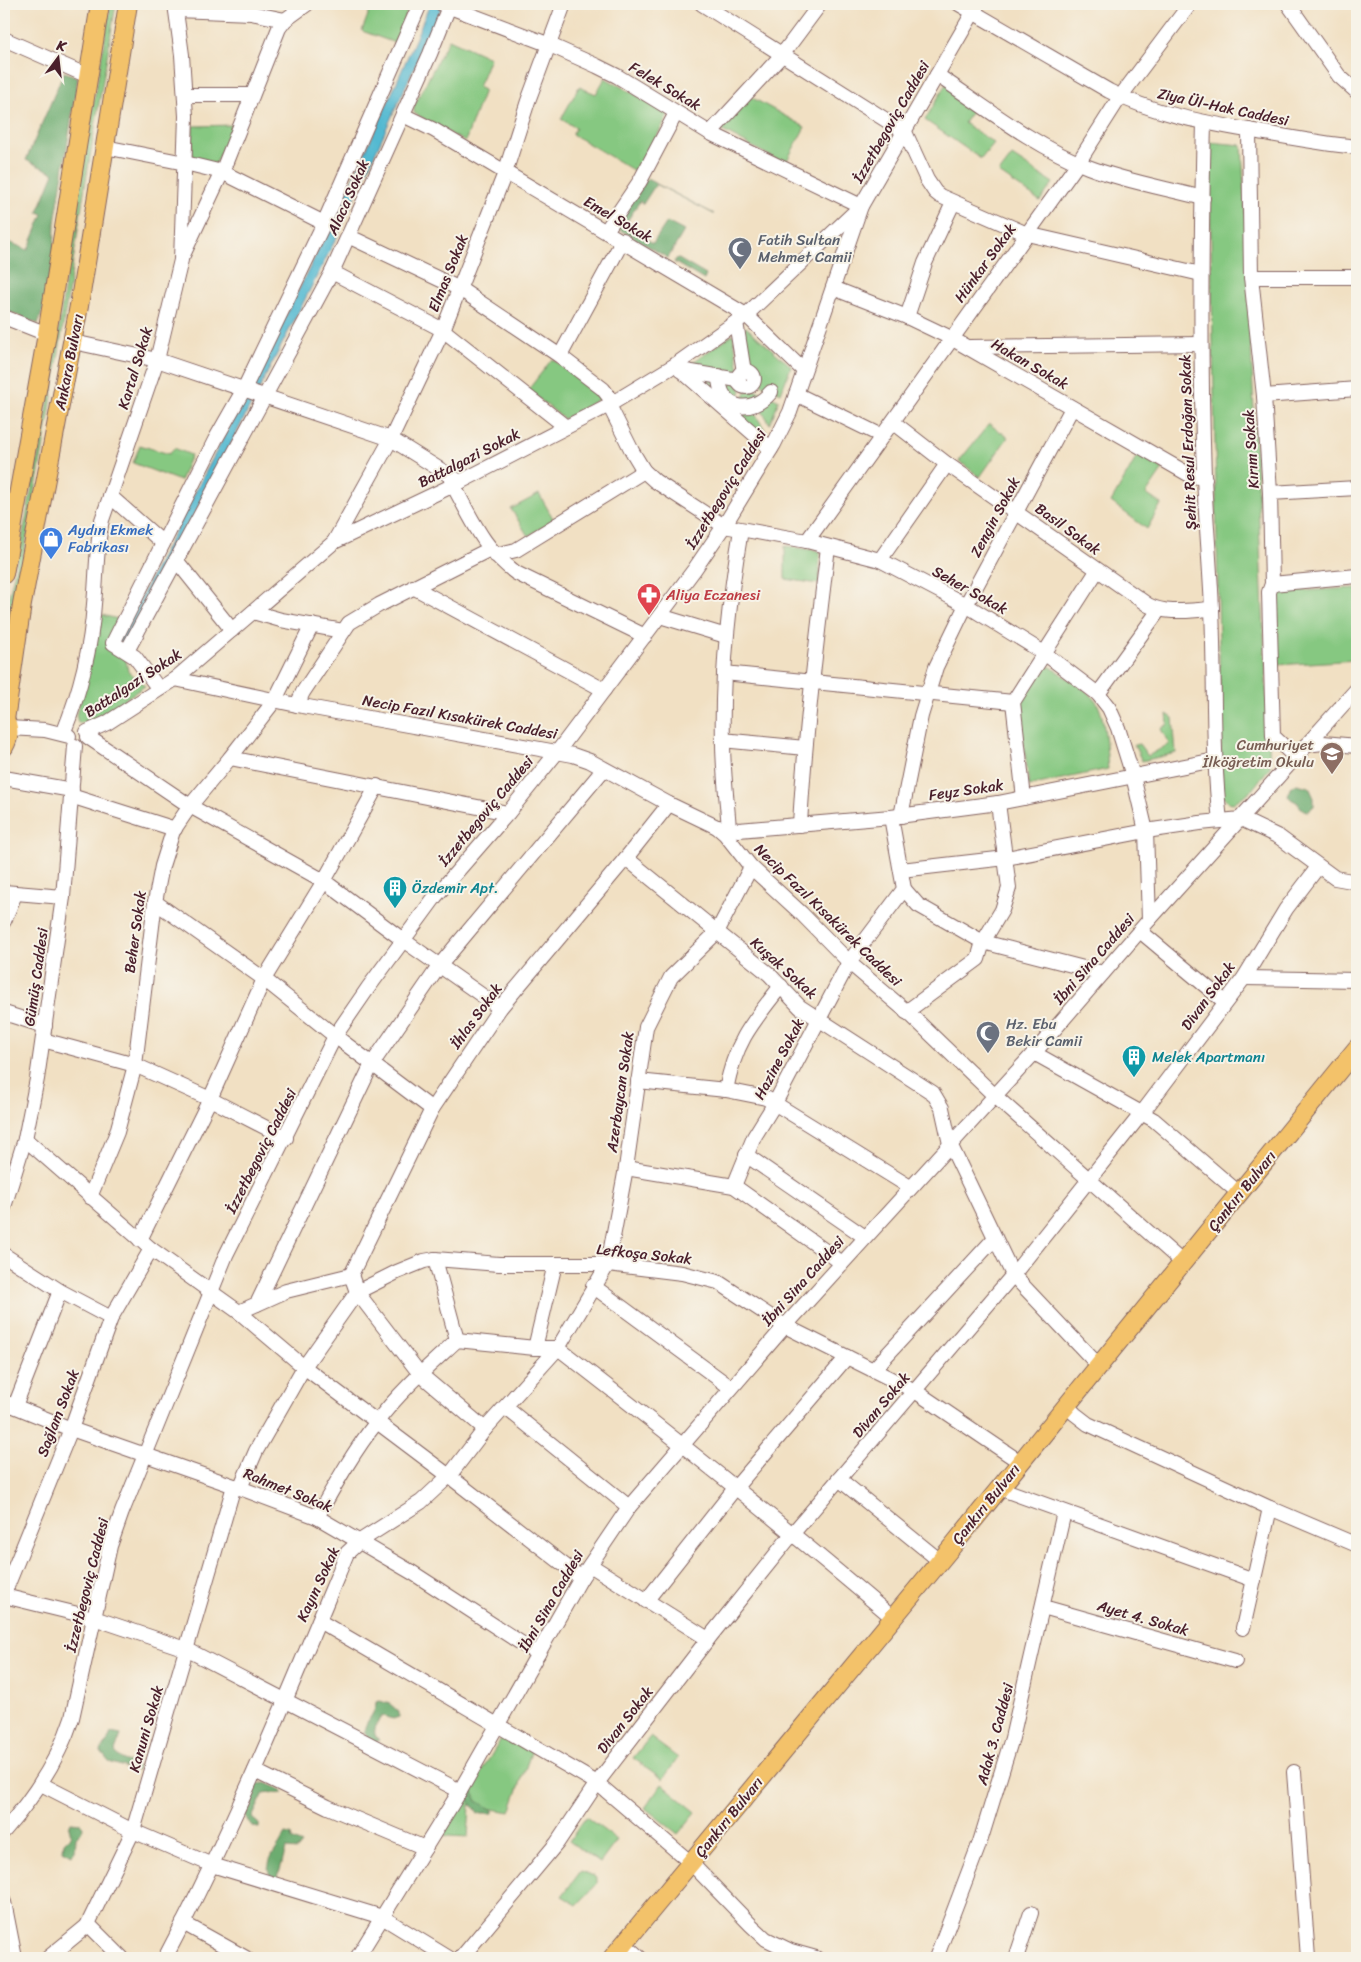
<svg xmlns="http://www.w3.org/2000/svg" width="1361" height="1962" font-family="Sriracha,sans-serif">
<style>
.green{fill:#86c881;stroke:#687456}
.forest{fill:#6cac6f;stroke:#5b664d}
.water{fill:#53b9d1;stroke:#4e6c7e}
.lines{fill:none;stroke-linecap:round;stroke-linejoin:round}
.minor-casing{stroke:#846360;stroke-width:16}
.major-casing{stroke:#846360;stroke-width:20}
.minor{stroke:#fff;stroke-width:14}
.major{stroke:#f3c26a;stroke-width:18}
.labels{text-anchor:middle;stroke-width:4;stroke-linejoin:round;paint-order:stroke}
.street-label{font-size:15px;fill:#4a1f2b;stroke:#f7f3e8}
.worship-label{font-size:15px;fill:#5b616d;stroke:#f7f3e8;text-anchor:start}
.shop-label{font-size:15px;fill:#366cbe;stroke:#f7f3e8;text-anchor:start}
.health-label{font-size:15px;fill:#be3a42;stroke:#f7f3e8;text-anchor:start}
.education-label{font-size:15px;fill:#785e54;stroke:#f7f3e8;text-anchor:end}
.culture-label{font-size:15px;fill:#0d838f;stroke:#f7f3e8;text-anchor:start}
</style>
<rect width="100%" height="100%" fill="#f7f3e8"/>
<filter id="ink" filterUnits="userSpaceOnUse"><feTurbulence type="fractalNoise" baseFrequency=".02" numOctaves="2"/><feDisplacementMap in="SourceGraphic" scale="10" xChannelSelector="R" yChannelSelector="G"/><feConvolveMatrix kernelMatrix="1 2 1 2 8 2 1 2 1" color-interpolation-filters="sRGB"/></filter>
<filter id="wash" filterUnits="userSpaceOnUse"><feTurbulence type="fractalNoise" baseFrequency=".0096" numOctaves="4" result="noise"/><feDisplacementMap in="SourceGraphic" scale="20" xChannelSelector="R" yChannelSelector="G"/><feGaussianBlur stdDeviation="1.12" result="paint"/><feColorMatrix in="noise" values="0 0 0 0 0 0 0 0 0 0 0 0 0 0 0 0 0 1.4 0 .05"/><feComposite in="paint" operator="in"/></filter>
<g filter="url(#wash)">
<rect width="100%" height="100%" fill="#f1e0c3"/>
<g class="green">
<polygon points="111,4 116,4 85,185 49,416 4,662 4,618 21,543 47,410 81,174"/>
<polygon points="372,4 410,4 395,43 362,31"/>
<polygon points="449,39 490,58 478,87 484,90 465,142 414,113 414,106"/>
<polygon points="605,78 669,113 638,173 572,134 576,128 561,119 579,87 596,94"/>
<polygon points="946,84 976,106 964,123 994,143 981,159 925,120"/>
<polygon points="749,96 805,127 785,164 721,130"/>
<polygon points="234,125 215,164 192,157 193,126"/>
<polygon points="1209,142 1242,145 1270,767 1251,791 1233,803 1228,802 1222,795"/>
<polygon points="1012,156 1053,183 1040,201 999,173"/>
<path d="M 746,327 L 791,366 L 781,393 L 759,383 C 760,374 754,370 747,367 L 742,330 Z"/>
<polygon points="733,334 739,370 734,376 686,367"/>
<polygon points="552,359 592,386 603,397 564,419 528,390"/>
<polygon points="688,375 717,379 717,390 752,409 767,433 764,439"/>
<polygon points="721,380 736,382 741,390 737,402"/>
<polygon points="755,390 765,394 742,402 746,392"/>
<polygon points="771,396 779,400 770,424 760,407"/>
<polygon points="989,424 1008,437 980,477 959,461"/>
<polygon points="140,445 169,454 174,448 191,455 180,481 133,463"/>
<polygon points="1139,453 1163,469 1146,494 1161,504 1147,529 1111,502"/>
<polygon points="539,494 554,520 528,536 511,509"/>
<polygon points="785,546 820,551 819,584 785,579"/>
<polygon points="1357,588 1357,660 1277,665 1277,592"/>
<path d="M 102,615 L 118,619 L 128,671 L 145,686 C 132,694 90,725 78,723 L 76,715 Z"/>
<path d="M 1047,667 L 1051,667 C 1064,677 1081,685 1093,697 C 1106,711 1106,750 1108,769 L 1029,786 L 1019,703 L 1042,670 Z"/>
<polygon points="1167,714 1173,718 1176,753 1142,761 1134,745 1139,744 1148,756 1169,744 1161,729 1168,724"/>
<polygon points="504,1734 532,1750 510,1812 470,1805 468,1837 447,1836 444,1834"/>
<polygon points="650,1737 678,1758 663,1779 633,1758"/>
<polygon points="662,1784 696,1812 678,1834 645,1808"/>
<polygon points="586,1817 617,1840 600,1863 569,1841"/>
<polygon points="581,1871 595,1877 597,1880 597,1884 577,1905 562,1896"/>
</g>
<g class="forest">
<polygon points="64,72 78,77 55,223 54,259 48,295 38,324 4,310 4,240 28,250 43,214 38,212 54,173 26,160"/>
<polygon points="647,179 714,214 656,184 643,204 640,201 624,226 653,243 667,222 684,231 668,258 614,226"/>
<polygon points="677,258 706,275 704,280 674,262"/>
<path d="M 1297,784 L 1309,787 L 1314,798 L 1314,806 L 1308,811 C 1303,811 1300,807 1298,803 L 1291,799 L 1288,796 L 1290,788 Z"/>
<path d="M 380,1701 L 390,1704 L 399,1712 L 399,1717 L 393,1719 L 384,1716 L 380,1718 C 376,1726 371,1733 379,1740 L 375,1743 C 351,1728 376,1720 376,1702 Z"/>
<path d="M 111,1733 L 121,1735 L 115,1751 C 119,1762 130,1760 138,1767 L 137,1770 L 133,1770 L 109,1762 L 101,1752 L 103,1746 L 107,1742 Z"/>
<path d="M 266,1783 L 282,1790 L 283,1793 C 276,1795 270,1791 264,1793 L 252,1818 L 259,1824 L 259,1828 C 253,1828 242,1819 246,1811 C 246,1810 251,1806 252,1805 L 251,1798 L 256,1784 Z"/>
<polygon points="473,1792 477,1801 493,1810 493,1813 478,1813 468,1799 469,1794"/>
<polygon points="71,1822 81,1823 83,1827 82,1831 76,1837 75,1851 72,1855 63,1850 64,1842 71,1835 69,1827"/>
<polygon points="286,1834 291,1835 292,1840 302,1844 297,1850 286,1849 278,1877 275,1880 271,1879 268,1869 270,1859"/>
</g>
<path class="water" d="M 430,4 L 443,4 L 338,235 L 126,649 L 117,643 C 225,432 340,223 430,4 Z"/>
</g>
<g filter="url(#ink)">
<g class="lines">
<defs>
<g id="minor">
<polyline points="702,4 905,132 927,180 935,192 940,196 1027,234 1201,274"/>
<path d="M 959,4 L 1109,91 C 1156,115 1208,123 1259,132 C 1292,138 1324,144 1357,147"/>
<polyline points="1288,4 1339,76 1357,92"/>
<polyline points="176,10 251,13 285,20"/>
<polyline points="4,39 88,76"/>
<path d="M 937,75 C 985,107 1034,146 1088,167 C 1124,181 1165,188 1203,198"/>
<polyline points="185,95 252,95"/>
<polyline points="403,115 434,130 746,315 803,370"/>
<path d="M 1204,122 C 1201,241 1200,359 1204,477 C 1206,521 1210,565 1212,609 C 1215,680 1212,751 1220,821"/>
<polyline points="1249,130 1251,277 1264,396 1270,493 1272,584 1269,592 1273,736 1295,757"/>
<polyline points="710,133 782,55 820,4"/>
<polyline points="105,147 185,163 222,172 324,223"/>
<polyline points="606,231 640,181 676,113"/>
<polyline points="348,236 460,289 560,356 603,389 613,402"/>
<polyline points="183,255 222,172 279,28 285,20 307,4"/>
<polyline points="332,272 443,330 566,427"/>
<polyline points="1251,277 1357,277"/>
<polyline points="833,288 907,317 951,338 1188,474 1205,479"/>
<polyline points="4,317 47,334"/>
<polyline points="907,317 925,263 953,203"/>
<polyline points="736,322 744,372"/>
<polyline points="78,343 157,360 391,439 460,482"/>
<polyline points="970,347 1201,344"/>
<polyline points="560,356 623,240"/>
<polyline points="675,365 771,449"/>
<polyline points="680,370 738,380"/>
<circle cx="746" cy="379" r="8"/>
<path d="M 719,376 C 719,410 751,416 771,392"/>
<polyline points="796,394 882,436"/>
<polyline points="1264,396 1357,389"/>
<polyline points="609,405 632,451 644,471 655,481 724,526 807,541 880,560 966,605 1044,653 1098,694 1109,708 1118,728 1133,776 1146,831 1149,920"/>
<path d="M 893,422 L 947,464 L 1148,605 C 1167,615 1191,610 1212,609"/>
<path d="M 453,485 C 473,521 483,548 516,573 L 645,636"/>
<polyline points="1270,493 1357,488"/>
<polyline points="110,496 163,543"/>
<polyline points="807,541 1078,163 1120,97 1190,4"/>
<polyline points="334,542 391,439 443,330 505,173 528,101 564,4"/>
<polyline points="495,555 516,550 644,471"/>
<polyline points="176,560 232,630"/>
<polyline points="880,560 947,464"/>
<polyline points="1272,584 1357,576"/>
<polyline points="413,587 604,690"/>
<polyline points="253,612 281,620 343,631"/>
<polyline points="660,616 726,636"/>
<polyline points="127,651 332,272 430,54 450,4"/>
<polyline points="724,673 1013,702"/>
<polyline points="175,679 297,705 573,755 590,761 669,804 717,827 725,834 751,867 802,914 852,965 913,1017 995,1096 1183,1263"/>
<polyline points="159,689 135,657 113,643 215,440 244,389 324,223 420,4"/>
<polyline points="1098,694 1159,610"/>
<polyline points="297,705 303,692 349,623 379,605 490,549"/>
<polyline points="8,728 45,730 69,736"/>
<polyline points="87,732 107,723 175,679 334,542 460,482 609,405 675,365 746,315 861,206 710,133 617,76 597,66 550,45 442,4"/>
<path d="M 63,734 C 80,692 91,649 94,604 C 97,575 96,547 102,520 L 157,360 L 181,260 L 186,116 L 182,55 L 175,4"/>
<polyline points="88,737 190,806 324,881 403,940 500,1008"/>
<polyline points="722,740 805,748"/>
<polyline points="1306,745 1323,743 1357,746"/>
<polyline points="230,758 508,813"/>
<polyline points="4,778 72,790"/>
<polyline points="71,796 175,829"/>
<polyline points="1024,798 1013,702 1097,571"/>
<polyline points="901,816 921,716 936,667 966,605 1072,408"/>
<path d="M 800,825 C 805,732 817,639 828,547"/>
<polyline points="717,827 739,830 891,817 998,803 1215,760"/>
<path d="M 729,829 C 727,800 723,771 723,742 C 721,671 729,600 741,530"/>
<polyline points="626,858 769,974 800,1007 933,1093 942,1108 950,1144 1013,1275 1098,1365"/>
<polyline points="901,870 1006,858 1146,831 1200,823 1241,819 1279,837 1335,878 1357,882"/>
<polyline points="904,889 918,905 983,942 1103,973"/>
<polyline points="4,892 63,897"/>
<polyline points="155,902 264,979 335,1036 432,1109"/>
<polyline points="4,921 15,894"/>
<polyline points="1140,931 1225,1002"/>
<polyline points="1244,978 1357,980"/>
<polyline points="906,1012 978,959 983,942 1002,910 1009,888 998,803"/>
<polyline points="4,1013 45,1026"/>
<polyline points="43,1040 135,1065 210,1099 286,1138"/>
<polyline points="1034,1053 1154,1120 1240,1194"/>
<polyline points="638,1081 726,1090 766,1098 910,1187"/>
<path d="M 726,1090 C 735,1042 751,1024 781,986"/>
<polyline points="25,1139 151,1249 239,1312 304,1367 449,1476 581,1578"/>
<polyline points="746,1155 865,1237"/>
<polyline points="626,1168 734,1186 842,1263"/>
<polyline points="734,1186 754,1137 775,1103 849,962 904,889 891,817"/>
<polyline points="90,1197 117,1132 135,1065 155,902 162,866 173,831 190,806 230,758 275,700 312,625"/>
<polyline points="4,1207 25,1139 37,1079 63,897 75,746"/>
<polyline points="140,1240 210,1099 264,979 324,881 377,786"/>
<polyline points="4,1255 60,1291 111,1318"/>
<polyline points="435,1259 457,1340"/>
<polyline points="351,1275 432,1109 500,1008 626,858 669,804"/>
<polyline points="593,1286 730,1387"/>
<polyline points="257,1304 372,1064 440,965 604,769"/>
<polyline points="239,1312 286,1291 351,1275 357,1292 397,1272 424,1261 435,1259 499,1264 608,1264 682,1273 718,1282 785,1326 915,1391 1020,1462"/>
<polyline points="535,1348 555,1264"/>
<polyline points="873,1370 995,1238"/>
<polyline points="4,1402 71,1429 240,1488 317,1517 413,1573 538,1654"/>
<polyline points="1066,1405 1075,1414 1088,1424 1270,1508 1357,1545"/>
<polyline points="15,1406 60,1291"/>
<polyline points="505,1407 629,1507"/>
<polyline points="839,1479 940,1561"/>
<polyline points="240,1488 256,1451 304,1367 357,1292 420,1374 485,1429"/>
<polyline points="999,1488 1254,1580"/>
<path d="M 317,1517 C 335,1485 353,1452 376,1423 C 399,1392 429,1366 457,1340 L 535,1348 L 558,1348 C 672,1436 784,1525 893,1618"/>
<polyline points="590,1565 708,1639"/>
<polyline points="4,1594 71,1429 111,1318 151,1249"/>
<polyline points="4,1596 94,1618 186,1649 460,1791"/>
<polyline points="646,1601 736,1487 847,1357"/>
<polyline points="1043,1607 1235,1661"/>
<polyline points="319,1621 597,1783 691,1863 751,1925 766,1939 791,1951 816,1958"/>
<polyline points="1243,1628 1270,1508"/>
<polyline points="255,1771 328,1807 425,1848"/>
<polyline points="1294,1772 1308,1958"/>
<polyline points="41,1784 133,1831 212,1865 382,1917 449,1958"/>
<path d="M 4,1831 C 34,1797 58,1761 72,1718 L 110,1546 L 122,1512 L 226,1255 L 335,1036 L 368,988 L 435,897 L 508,813 L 558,751 L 694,570 L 724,526 L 774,444 L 790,412 L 861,206 L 978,4"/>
<polyline points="4,1902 15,1958"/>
<polyline points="183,1923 246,1958"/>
<polyline points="88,1924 122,1958"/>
<polyline points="624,1944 640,1958"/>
<polyline points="48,1958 87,1926 133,1831 234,1486"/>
<path d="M 165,1958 C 234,1827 290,1690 347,1553 L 360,1541 L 421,1502 L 449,1476 L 485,1429 L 558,1348 L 608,1264 L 626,1168 L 646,1027 L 671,977 L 717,932 L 751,867"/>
<polyline points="357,1958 460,1791 581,1578 629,1507 785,1326 1034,1053 1149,920 1357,689"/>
<polyline points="461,1958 557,1843 597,1783 708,1639 793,1533 1013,1275 1142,1113 1244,978 1286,909 1318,867"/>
<polyline points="936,1958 980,1842 1012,1738 1064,1512"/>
<polyline points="1016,1958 1031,1913"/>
</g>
<g id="major">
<polyline points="4,574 47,334 100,4"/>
<path d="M 4,718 C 10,728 10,737 4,747"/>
<polyline points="5,720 22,604 79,306 128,4"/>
<polyline points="612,1958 955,1543 1357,1048"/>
</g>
</defs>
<use href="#minor" class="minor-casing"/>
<use href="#major" class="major-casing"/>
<use href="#minor" class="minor"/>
<use href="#major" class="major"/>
</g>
</g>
<defs>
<symbol id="mosque-pin" viewBox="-11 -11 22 30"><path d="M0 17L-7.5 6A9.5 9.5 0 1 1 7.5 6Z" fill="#6b7280" stroke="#f7f3e8"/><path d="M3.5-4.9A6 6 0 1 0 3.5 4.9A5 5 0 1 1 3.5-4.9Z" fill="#fff"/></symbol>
<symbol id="shop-pin" viewBox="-11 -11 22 30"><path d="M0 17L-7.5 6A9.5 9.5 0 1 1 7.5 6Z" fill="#3f7fe0" stroke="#f7f3e8"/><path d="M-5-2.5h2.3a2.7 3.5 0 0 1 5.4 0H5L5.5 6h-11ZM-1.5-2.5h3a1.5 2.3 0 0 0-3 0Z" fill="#fff"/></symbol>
<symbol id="pharmacy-pin" viewBox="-11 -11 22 30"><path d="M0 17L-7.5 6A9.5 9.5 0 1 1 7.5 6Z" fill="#e0444e" stroke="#f7f3e8"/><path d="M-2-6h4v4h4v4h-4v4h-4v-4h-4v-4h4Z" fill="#fff"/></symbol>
<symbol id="school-pin" viewBox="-11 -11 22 30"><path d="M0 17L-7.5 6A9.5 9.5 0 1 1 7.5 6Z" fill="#8d6e63" stroke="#f7f3e8"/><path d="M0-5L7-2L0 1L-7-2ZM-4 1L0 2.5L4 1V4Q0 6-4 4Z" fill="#fff"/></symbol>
<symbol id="building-pin" viewBox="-11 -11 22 30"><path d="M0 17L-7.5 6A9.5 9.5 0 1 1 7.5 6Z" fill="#0f9aa8" stroke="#f7f3e8"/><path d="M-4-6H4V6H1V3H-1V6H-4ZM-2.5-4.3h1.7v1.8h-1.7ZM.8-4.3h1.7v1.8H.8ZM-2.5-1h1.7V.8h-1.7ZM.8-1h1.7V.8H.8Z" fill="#fff"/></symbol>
</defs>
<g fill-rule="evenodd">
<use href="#mosque-pin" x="726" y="235" width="28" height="38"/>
<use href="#shop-pin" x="37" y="525" width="28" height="38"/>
<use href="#pharmacy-pin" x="635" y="581" width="28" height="38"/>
<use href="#school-pin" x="1318" y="740" width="28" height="38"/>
<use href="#building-pin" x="381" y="874" width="28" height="38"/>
<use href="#mosque-pin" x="974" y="1019" width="28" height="38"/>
<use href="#building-pin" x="1120" y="1043" width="28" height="38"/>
</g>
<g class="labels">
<g class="street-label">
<text transform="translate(665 86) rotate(31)" y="5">Felek Sokak</text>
<text transform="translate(1223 107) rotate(12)" y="5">Ziya Ül-Hak Caddesi</text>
<text transform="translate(891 122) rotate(-60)" y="5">İzzetbegoviç Caddesi</text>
<text transform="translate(348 197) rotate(-66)" y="5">Alaca Sokak</text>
<text transform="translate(618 219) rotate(30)" y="5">Emel Sokak</text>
<text transform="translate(985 263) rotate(-54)" y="5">Hünkar Sokak</text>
<text transform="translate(448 273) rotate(-68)" y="5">Elmas Sokak</text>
<text transform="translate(69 362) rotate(-79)" y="5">Ankara Bulvarı</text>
<text transform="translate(1030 364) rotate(30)" y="5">Hakan Sokak</text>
<text transform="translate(135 368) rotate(-73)" y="5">Kartal Sokak</text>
<text transform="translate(1188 442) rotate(-92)" y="5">Şehit Resul Erdoğan Sokak</text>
<text transform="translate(1251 449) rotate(-94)" y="5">Kırım Sokak</text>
<text transform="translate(469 458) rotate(-27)" y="5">Battalgazi Sokak</text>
<text transform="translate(726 489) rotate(-58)" y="5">İzzetbegoviç Caddesi</text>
<text transform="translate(995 517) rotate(-62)" y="5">Zengin Sokak</text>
<text transform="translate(1068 529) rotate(36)" y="5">Basil Sokak</text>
<text transform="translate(970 590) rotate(29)" y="5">Seher Sokak</text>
<text transform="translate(133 683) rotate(-33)" y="5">Battalgazi Sokak</text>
<text transform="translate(460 717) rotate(10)" y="5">Necip Fazıl Kısakürek Caddesi</text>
<text transform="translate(966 790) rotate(-8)" y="5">Feyz Sokak</text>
<text transform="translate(486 811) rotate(-50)" y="5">İzzetbegoviç Caddesi</text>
<text transform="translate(828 915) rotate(44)" y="5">Necip Fazıl Kısakürek Caddesi</text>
<text transform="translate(135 932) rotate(-82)" y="5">Beher Sokak</text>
<text transform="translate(1094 959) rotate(-49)" y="5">İbni Sina Caddesi</text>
<text transform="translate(784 968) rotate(42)" y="5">Kuşak Sokak</text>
<text transform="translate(36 977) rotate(-82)" y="5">Gümüş Caddesi</text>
<text transform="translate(1208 996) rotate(-54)" y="5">Divan Sokak</text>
<text transform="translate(476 1016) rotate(-54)" y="5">İhlas Sokak</text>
<text transform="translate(779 1059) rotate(-62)" y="5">Hazine Sokak</text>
<text transform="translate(620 1092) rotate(-82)" y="5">Azerbaycan Sokak</text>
<text transform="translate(261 1151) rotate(-63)" y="5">İzzetbegoviç Caddesi</text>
<text transform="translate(1242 1191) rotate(-51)" y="5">Çankırı Bulvarı</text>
<text transform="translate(644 1254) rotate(6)" y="5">Lefkoşa Sokak</text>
<text transform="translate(803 1281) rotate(-48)" y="5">İbni Sina Caddesi</text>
<text transform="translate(881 1405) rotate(-50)" y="5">Divan Sokak</text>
<text transform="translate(58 1413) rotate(-69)" y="5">Sağlam Sokak</text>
<text transform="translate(288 1490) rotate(22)" y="5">Rahmet Sokak</text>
<text transform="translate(986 1504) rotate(-51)" y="5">Çankırı Bulvarı</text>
<text transform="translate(318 1584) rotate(-65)" y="5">Kayın Sokak</text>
<text transform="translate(87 1585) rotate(-76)" y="5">İzzetbegoviç Caddesi</text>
<text transform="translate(551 1601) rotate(-60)" y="5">İbni Sina Caddesi</text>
<text transform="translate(1143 1618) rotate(16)" y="5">Ayet 4. Sokak</text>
<text transform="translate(625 1720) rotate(-52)" y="5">Divan Sokak</text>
<text transform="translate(146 1729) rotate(-74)" y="5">Kanuni Sokak</text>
<text transform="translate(995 1734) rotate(-75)" y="5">Adak 3. Caddesi</text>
<text transform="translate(729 1817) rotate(-51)" y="5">Çankırı Bulvarı</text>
</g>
<g class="worship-label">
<text x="758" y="245">Fatih Sultan<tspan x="758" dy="17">Mehmet Camii</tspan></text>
<text x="1006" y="1029">Hz. Ebu<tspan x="1006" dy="17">Bekir Camii</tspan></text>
</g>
<g class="shop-label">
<text x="68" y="535">Aydın Ekmek<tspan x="68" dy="17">Fabrikası</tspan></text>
</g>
<g class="health-label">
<text x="666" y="600">Aliya Eczanesi</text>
</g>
<g class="education-label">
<text x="1314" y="750">Cumhuriyet<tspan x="1314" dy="17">İlköğretim Okulu</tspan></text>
</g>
<g class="culture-label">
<text x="412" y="893">Özdemir Apt.</text>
<text x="1152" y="1062">Melek Apartmanı</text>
</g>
</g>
<rect width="1361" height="1962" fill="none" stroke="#f7f3e8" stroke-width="20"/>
<g transform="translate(58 58) rotate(15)" stroke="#f7f3e8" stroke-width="4" paint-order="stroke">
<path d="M0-4L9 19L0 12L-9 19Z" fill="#4a1f2b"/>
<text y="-8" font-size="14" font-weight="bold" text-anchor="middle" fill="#4a1f2b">K</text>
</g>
</svg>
